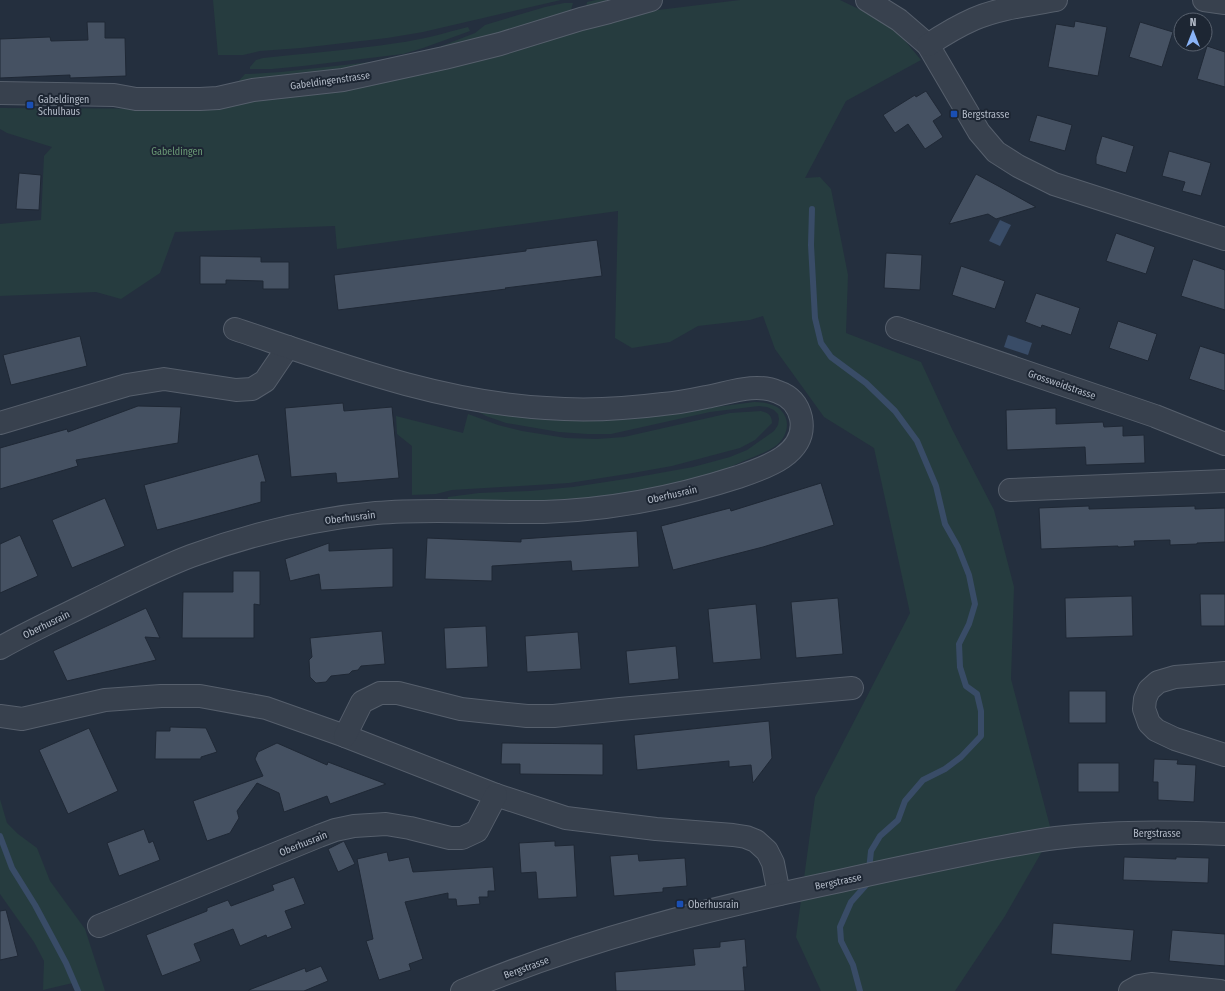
<svg xmlns="http://www.w3.org/2000/svg" width="1225" height="991" font-family="'Fira Sans Condensed',sans-serif">
<style>
.green{fill:#263c3f}
.water{fill:#394c67}
.lines{fill:none;stroke-linecap:round;stroke-linejoin:round}
.stream{stroke:#394c67;stroke-width:6}
.building{fill:#455162;stroke:#1f2835}
.minor-casing{stroke:#565f6c;stroke-width:24}
.minor{stroke:#38414e;stroke-width:22}
.transit-dot{fill:#1a4fb4;stroke:#1d2633;stroke-width:1.5}
.labels{text-anchor:middle;stroke-width:4;stroke-linejoin:round;paint-order:stroke}
.street-label{font-size:10px;fill:#b4bcc9;stroke:#1d2633}
.poi-label{font-size:10px;fill:#b4bcc9;stroke:#1d2633;text-anchor:start}
.park-label{font-size:10px;fill:#6b9a76;stroke:#1d2633}
</style>
<rect width="100%" height="100%" fill="#242f3e"/>
<g class="green">
<polygon points="213,0 561,0 423,32 387,38 301,48 260,51 243,55 218,55"/>
<polygon points="596,0 626,0 586,7 587,2"/>
<polygon points="740,0 840,0 863,11 894,30 906,42 921,60 846,101 805,178 820,177 831,189 848,275 846,333 921,362 952,429 994,510 1014,587 1011,679 1052,834 1005,916 955,991 821,991 796,937 815,797 910,613 874,448 824,417 775,349 763,316 750,320 698,326 670,342 632,348 615,338 618,211 337,249 335,226 175,232 160,273 121,299 96,292 0,296 0,224 41,220 44,156 52,147 7,133 0,129 0,108 219,109 220,105 650,11"/>
<polygon points="564,3 573,3 571,10 562,19 407,62 235,85 245,74 249,74 281,72 398,59 424,53 475,33 485,25 545,7"/>
<path d="M 468,27 L 470,31 L 423,48 L 403,54 L 303,66 L 272,69 L 250,69 L 250,67 L 256,60 L 263,58 C 308,53 352,50 397,43 C 421,40 445,33 468,27 Z"/>
<path d="M 754,402 C 762,402 769,403 777,407 C 785,412 789,422 786,431 C 782,448 760,454 746,460 C 736,464 726,469 715,473 C 700,478 684,481 668,485 C 625,494 580,501 536,502 C 506,503 477,502 447,501 L 448,497 L 479,493 L 530,491 L 573,487 L 632,478 L 693,467 L 730,457 L 747,450 L 774,431 L 778,425 L 779,419 L 778,414 L 774,410 L 767,407 L 759,406 L 710,412 L 611,434 L 587,434 L 559,432 L 506,423 L 486,416 L 477,411 L 647,416 Z"/>
<path d="M 761,411 C 768,413 772,415 772,423 L 755,440 L 740,448 L 672,466 L 627,474 L 569,483 L 452,490 L 436,494 L 412,495 L 412,446 L 397,434 L 396,416 L 463,433 L 468,414 L 498,425 L 522,431 L 566,438 L 597,439 L 624,437 L 730,413 Z"/>
<polygon points="0,799 7,823 18,834 37,848 50,881 85,929 105,991 80,991 77,982 43,990 44,961 34,942 0,894"/>
</g>
<g class="water">
<polygon points="1000,220 1011,225 1000,246 989,241"/>
<polygon points="1008,335 1032,343 1028,355 1004,347"/>
</g>
<g class="lines">
<g class="stream">
<polyline points="812,209 811,245 815,318 821,343 831,357 866,383 895,411 917,441 936,486 945,524 958,547 969,575 975,604 969,624 959,644 960,667 966,686 977,694 981,711 981,736 961,757 945,769 923,780 905,801 898,820 880,836 871,851 869,870"/>
<polyline points="0,836 12,868 35,905 66,963 78,991"/>
<polyline points="860,991 853,965 841,941 840,927 851,902 867,884 868,880"/>
</g>
</g>
<g class="building">
<polygon points="1075,21 1107,27 1098,76 1048,67 1056,24 1074,27"/>
<polygon points="87,22 105,22 105,38 125,38 126,76 70,78 70,75 0,78 0,39 50,37 51,41 88,40"/>
<polygon points="1140,22 1173,32 1162,67 1129,57"/>
<polygon points="1207,46 1225,52 1225,87 1197,79"/>
<polygon points="926,91 942,115 933,121 943,137 925,149 908,124 895,133 883,115 915,95 916,97"/>
<polygon points="1037,115 1072,125 1065,151 1029,141"/>
<polygon points="1102,136 1134,146 1126,173 1096,164 1096,157"/>
<polygon points="1169,151 1211,163 1201,196 1182,191 1185,182 1162,176"/>
<polygon points="19,173 41,175 39,210 16,209"/>
<polygon points="976,174 1000,187 1036,207 996,219 988,214 949,224"/>
<polygon points="1116,233 1155,247 1146,274 1106,261"/>
<polygon points="597,240 602,276 505,288 506,289 338,310 334,275 526,251 526,249"/>
<polygon points="886,253 922,255 920,290 884,288"/>
<polygon points="200,256 261,257 261,262 289,262 289,289 263,289 263,281 226,280 226,284 200,284"/>
<polygon points="1193,259 1225,270 1225,310 1181,296"/>
<polygon points="961,266 1005,281 995,309 952,295"/>
<polygon points="1036,293 1080,308 1071,335 1042,325 1041,328 1025,322"/>
<polygon points="1118,321 1157,334 1148,361 1109,348"/>
<polygon points="80,336 87,366 11,385 3,355"/>
<polygon points="1200,346 1225,354 1225,391 1189,379"/>
<polygon points="343,403 344,411 392,407 399,478 337,483 336,473 291,477 285,408"/>
<polygon points="138,406 181,407 178,443 76,460 78,466 0,489 0,448 67,429 68,432"/>
<polygon points="1056,408 1056,424 1103,422 1104,427 1123,426 1123,436 1144,435 1145,463 1086,465 1085,447 1007,450 1006,410"/>
<polygon points="258,454 266,482 261,482 261,502 157,530 144,485"/>
<polygon points="821,483 834,525 763,547 673,570 661,526 730,508 731,511"/>
<polygon points="105,498 125,546 72,568 52,520"/>
<polygon points="1089,506 1089,509 1195,506 1195,509 1225,508 1225,542 1197,543 1197,544 1170,545 1170,540 1134,541 1135,546 1118,547 1118,546 1041,549 1039,508"/>
<polygon points="637,531 639,567 572,571 571,561 492,566 492,581 425,579 427,538 521,542 521,539"/>
<polygon points="20,535 38,576 0,593 0,544"/>
<polygon points="329,543 329,551 393,548 393,587 321,590 319,574 290,581 285,559"/>
<polygon points="233,571 260,571 260,605 254,604 254,638 182,638 183,592 233,592"/>
<polygon points="1200,594 1225,594 1225,626 1201,626"/>
<polygon points="1132,596 1133,636 1066,638 1065,598"/>
<polygon points="838,598 843,654 796,658 791,602"/>
<polygon points="756,604 761,659 713,663 708,609"/>
<polygon points="146,608 160,638 145,637 156,660 67,681 53,651"/>
<polygon points="486,626 488,667 446,669 444,628"/>
<polygon points="382,631 385,664 361,666 358,670 352,671 349,674 331,676 326,682 316,683 310,677 309,660 312,657 310,638"/>
<polygon points="578,632 581,669 527,672 525,636"/>
<polygon points="676,646 679,679 629,684 626,651"/>
<rect x="1069" y="691" width="37" height="32"/>
<polygon points="769,721 772,758 753,783 751,765 729,767 729,761 637,770 634,735"/>
<polygon points="170,727 206,728 217,752 201,757 201,759 155,759 156,731 170,731"/>
<polygon points="89,728 118,791 68,814 39,750"/>
<polygon points="277,743 327,765 328,762 386,784 330,804 327,796 284,812 279,793 257,783 237,811 239,818 230,833 207,841 193,801 263,776 255,759 258,752"/>
<polygon points="502,743 603,744 603,775 520,774 520,764 501,764"/>
<polygon points="1154,759 1178,760 1177,764 1196,765 1194,802 1158,800 1158,782 1153,782"/>
<rect x="1078" y="763" width="41" height="29"/>
<polygon points="144,829 149,843 153,841 160,860 119,876 107,843"/>
<polygon points="344,841 355,864 338,872 328,849"/>
<polygon points="555,841 555,846 574,845 577,897 538,899 536,872 521,873 519,843"/>
<polygon points="387,852 389,861 409,857 413,872 493,867 495,891 488,891 488,897 479,897 480,904 457,906 456,899 448,899 448,893 405,902 423,959 409,964 411,970 379,980 366,941 373,939 357,859"/>
<polygon points="638,854 639,861 685,858 687,886 663,888 663,892 614,896 610,856"/>
<polygon points="1124,857 1176,859 1176,857 1209,858 1208,883 1123,880"/>
<polygon points="294,877 305,904 285,911 292,928 267,938 266,935 240,946 233,929 194,944 201,961 162,976 146,935 207,911 207,908 228,900 231,906 274,890 272,885"/>
<polygon points="6,910 18,956 0,960 0,911"/>
<polygon points="1053,923 1134,930 1131,961 1051,954"/>
<polygon points="1172,930 1225,934 1225,966 1169,961"/>
<polygon points="745,939 747,967 743,967 745,991 616,991 615,972 695,965 693,949 720,947 720,942"/>
<polygon points="321,966 328,981 304,991 249,991 249,990 305,968 306,972"/>
</g>
<g class="lines">
<defs>
<g id="minor">
<polyline points="867,0 899,20 928,45 979,132 996,152 1018,166 1054,184 1225,239"/>
<polyline points="1204,0 1225,3"/>
<path d="M 928,45 C 943,35 958,26 974,19 C 999,8 1029,5 1056,0"/>
<polyline points="0,93 114,95 136,99 200,99 218,98 253,90 343,80 444,58 500,44 581,19 609,12 651,0"/>
<polyline points="897,328 1155,416 1225,444"/>
<polyline points="0,423 127,385 164,379 236,390 252,389 265,381 288,347"/>
<polyline points="1010,490 1225,481"/>
<path d="M 0,648 C 30,631 61,617 91,602 C 124,586 157,569 191,556 C 251,534 313,519 376,513 C 432,508 488,513 544,512 C 610,510 676,497 738,477 C 765,468 808,454 801,418 C 798,405 790,396 778,392 C 755,382 729,393 706,397 C 692,400 677,403 663,404 C 624,409 585,411 546,408 C 438,402 336,363 235,329"/>
<polyline points="1225,673 1175,677 1158,682 1149,690 1145,699 1144,709 1149,723 1156,730 1175,739 1225,755"/>
<polyline points="0,716 22,719 105,700 161,696 200,696 266,708 345,736 496,795 566,818 656,829 733,835 746,837 756,841 767,851 773,863 779,894"/>
<polyline points="345,736 362,702 380,693 398,693 461,709 527,716 554,716 620,709 852,688"/>
<polyline points="99,926 319,836 335,830 354,826 386,824 410,828 450,838 462,838 477,831 496,795"/>
<path d="M 462,991 C 583,940 711,908 840,881 C 888,870 937,860 986,850 C 1009,846 1032,841 1056,838 C 1112,831 1169,832 1225,834"/>
<polyline points="1130,991 1139,986 1151,984 1220,991"/>
</g>
</defs>
<use href="#minor" class="minor-casing"/>
<use href="#minor" class="minor"/>
</g>
<g class="transit-dot">
<rect x="26" y="101" width="8" height="8" rx="2"/>
<rect x="950" y="110" width="8" height="8" rx="2"/>
<rect x="676" y="900" width="8" height="8" rx="2"/>
</g>
<g class="labels">
<g class="street-label">
<text transform="translate(330 80) rotate(-8)" y="4">Gabeldingenstrasse</text>
<text transform="translate(1062 384) rotate(19)" y="4">Grossweidstrasse</text>
<text transform="translate(672 494) rotate(-13)" y="4">Oberhusrain</text>
<text transform="translate(350 517) rotate(-7)" y="4">Oberhusrain</text>
<text transform="translate(46 624) rotate(-26)" y="4">Oberhusrain</text>
<text x="1157" y="837">Bergstrasse</text>
<text transform="translate(303 843) rotate(-22)" y="4">Oberhusrain</text>
<text transform="translate(838 881) rotate(-12)" y="4">Bergstrasse</text>
<text transform="translate(526 967) rotate(-20)" y="4">Bergstrasse</text>
</g>
<g class="poi-label">
<text x="38" y="103">Gabeldingen<tspan x="38" dy="12">Schulhaus</tspan></text>
<text x="962" y="118">Bergstrasse</text>
<text x="688" y="908">Oberhusrain</text>
</g>
<g class="park-label">
<text x="177" y="155">Gabeldingen</text>
</g>
</g>
<g transform="translate(1193 32)"><circle r="19" fill="#1d2633" stroke="#59626f"/>
<path d="M0-3L7 15L0 10L-7 15Z" fill="#8ab4f8"/>
<text y="-6" font-size="11" font-weight="bold" text-anchor="middle" fill="#b4bcc9">N</text>
</g>
</svg>
